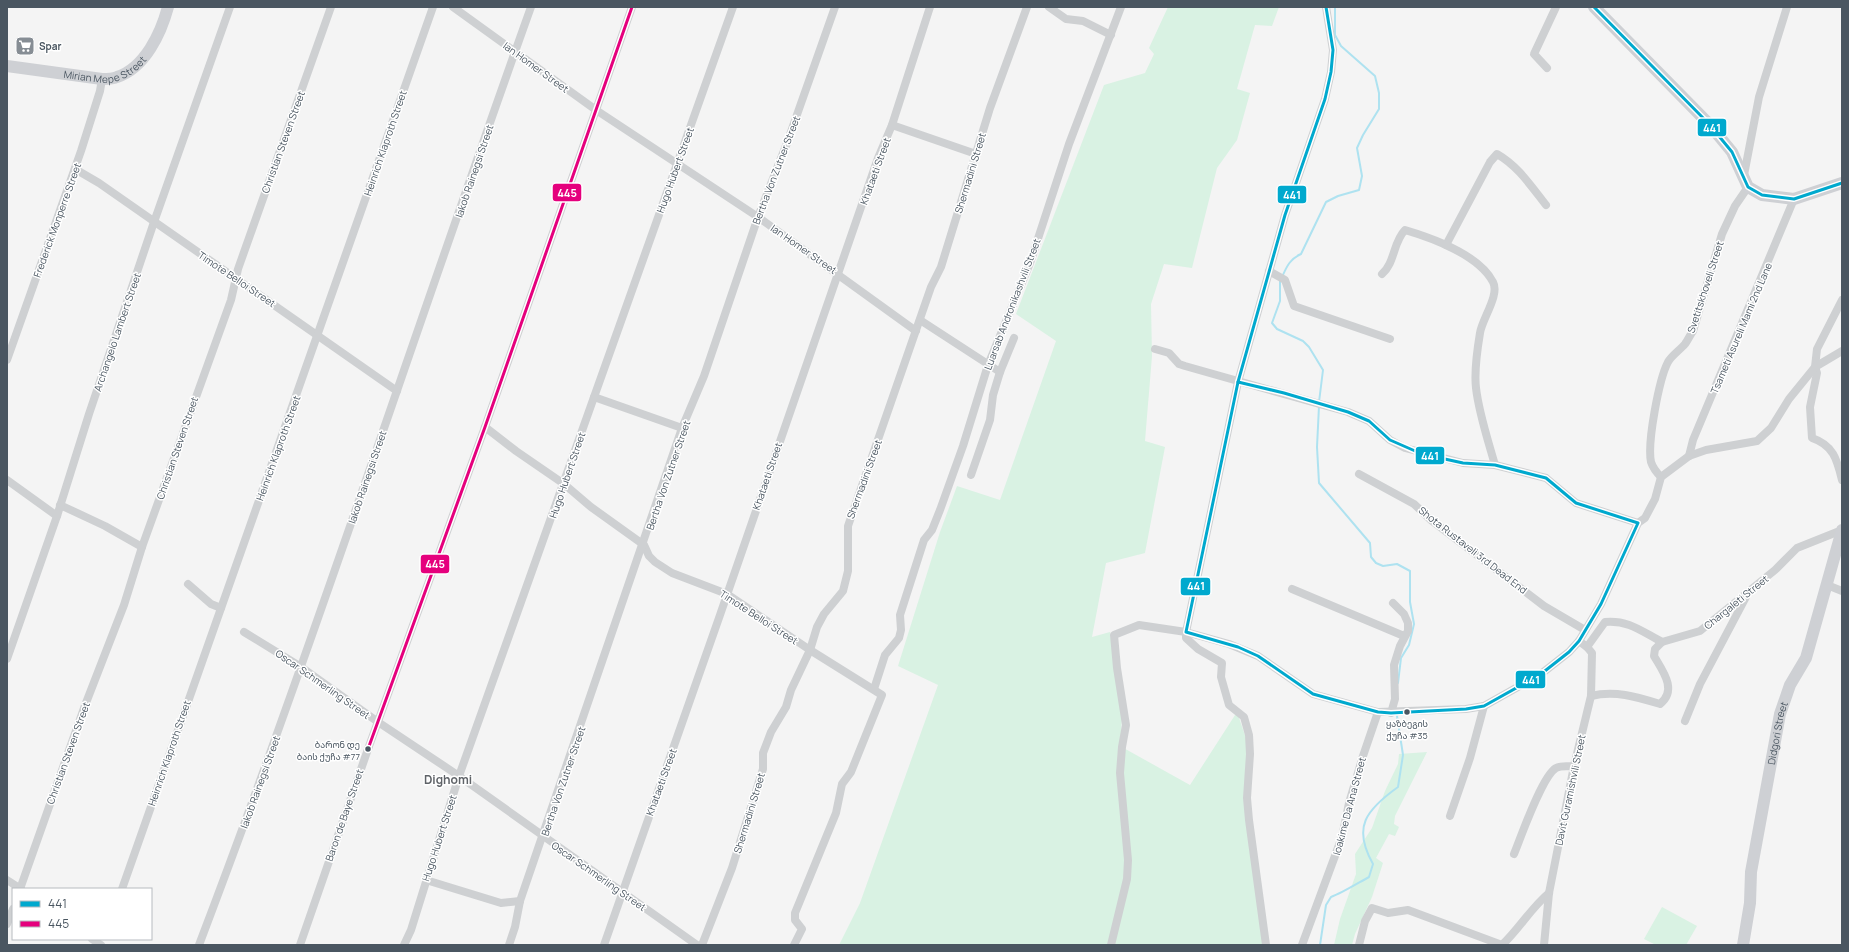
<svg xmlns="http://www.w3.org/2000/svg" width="1849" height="952" font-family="Manrope,'Noto Sans Georgian',sans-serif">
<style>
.green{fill:#d9f2e3}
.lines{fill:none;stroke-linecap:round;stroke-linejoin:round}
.stream{stroke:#aee2f0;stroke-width:2}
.street{stroke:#ced0d2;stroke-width:8}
.secondary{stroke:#ced0d4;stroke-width:12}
.bus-1-casing{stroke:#fff;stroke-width:6}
.bus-2-casing{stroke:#fff;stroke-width:6}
.bus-1{stroke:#00a9ce;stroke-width:3}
.bus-2{stroke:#e5007d;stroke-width:3}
.bus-dot{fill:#4a5661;stroke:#fff;stroke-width:1.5}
.labels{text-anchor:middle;stroke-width:3;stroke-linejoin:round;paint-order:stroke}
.bus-label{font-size:9px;fill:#4a5661;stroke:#fff}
.poi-label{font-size:10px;font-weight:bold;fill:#4a5661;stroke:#fff;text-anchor:start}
.street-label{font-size:10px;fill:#4a5661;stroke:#fff}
.quarter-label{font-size:12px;font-weight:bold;fill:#5f6368;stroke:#fff}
.line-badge{stroke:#fff;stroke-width:1.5}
.badge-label{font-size:11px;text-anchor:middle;font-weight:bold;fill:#fff}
</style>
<rect width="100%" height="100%" fill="#f4f4f4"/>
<g class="green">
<polygon points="1168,7 1279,7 1272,26 1255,25 1237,89 1250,93 1237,140 1217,168 1192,268 1164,264 1151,304 1152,356 1145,441 1165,447 1145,553 1106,563 1092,637 1110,632 1122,718 1120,746 1190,785 1237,712 1248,744 1246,811 1263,945 839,945 860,903 938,685 898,666 940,532 957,486 1000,500 1056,341 1016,314 1104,85 1145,73 1154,54 1149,48"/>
<polygon points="1427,752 1395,816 1394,824 1399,827 1395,836 1389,834 1376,858 1383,863 1372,897 1355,934 1352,945 1334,945 1340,919 1356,874 1355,854 1372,828 1385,791 1398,764 1399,754"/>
<polygon points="1662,907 1697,926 1686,945 1656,945 1644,939"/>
</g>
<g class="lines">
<g class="stream">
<path d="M 1282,277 C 1287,266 1290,259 1301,254 L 1326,202 L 1338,196 L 1359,190 L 1362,176 L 1357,148 L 1363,135 L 1379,109 L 1379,93 L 1375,76 L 1341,46 L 1335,35 L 1335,7"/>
<polyline points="1280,281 1280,301 1272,323 1277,329 1303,341 1309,347 1323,370 1319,402"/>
<polyline points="1319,406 1317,447 1319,483 1370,543 1371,557 1376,563 1383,566 1397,564 1410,571 1410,602 1414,624 1409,645 1401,658 1398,683"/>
<path d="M 1320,945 L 1326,905 L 1331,897 C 1342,893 1358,883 1369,877 L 1373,864 C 1352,827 1366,810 1398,787 L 1403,755 L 1397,716"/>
</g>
<g class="street">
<polyline points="453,7 596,110 758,217 916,331"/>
<polyline points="1049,7 1066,19 1083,21 1111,35"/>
<polyline points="1547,68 1534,54 1556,7"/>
<polyline points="892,125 976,154"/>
<polyline points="75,169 99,183 397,391"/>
<polyline points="1744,175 1759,97 1787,7"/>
<path d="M 1446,245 L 1490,162 L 1497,154 C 1518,166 1531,186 1546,205"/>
<polyline points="1269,271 1285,280 1294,306 1390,339"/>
<path d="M 1382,274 C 1395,263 1393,242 1405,230 C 1432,238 1479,255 1493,282 C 1500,295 1482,319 1480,333 C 1477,351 1474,371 1476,388 C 1479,414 1488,440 1495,465"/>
<path d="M 1842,300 L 1817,349 L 1815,367 L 1817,373 L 1810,407 L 1812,438 C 1833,445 1837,459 1842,480"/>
<polyline points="920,320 1000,372"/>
<polyline points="1155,349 1169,353 1179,364 1185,366 1348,412 1369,421 1390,440 1405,448 1463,463 1495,465 1546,478 1576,503 1638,523"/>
<polyline points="7,360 81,151 100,91 102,79"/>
<polyline points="594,397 682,428"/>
<polyline points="485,427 516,451 564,484 591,507 644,545 649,556 655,562 672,573 727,594 810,650 882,695 851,772 842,784 836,813 795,913 795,920 802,929 794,945"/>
<polyline points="1689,456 1693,440 1794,199"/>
<polyline points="1359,474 1414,504 1431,520 1544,606 1585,630"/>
<polyline points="971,475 990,420 993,395 1000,372 1014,338"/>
<path d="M 1661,477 C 1656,472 1653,468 1651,462 C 1647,443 1659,379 1668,362 C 1672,355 1680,350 1685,344 C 1688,340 1690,335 1693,331 L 1722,234 L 1735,206 L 1748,187"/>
<polyline points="7,480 57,516"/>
<polyline points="60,505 105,526 142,547"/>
<polyline points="188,584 211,604 221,608"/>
<polyline points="1827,585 1842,591"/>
<polyline points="1292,589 1404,636"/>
<polyline points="244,632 301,667 378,722 459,776 697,945"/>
<path d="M 1587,647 L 1605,622 C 1629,620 1641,631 1662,642 L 1700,631 L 1775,570 L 1797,548 L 1842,530"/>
<polyline points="7,659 57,516 89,414 154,222 230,7"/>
<polyline points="874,689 885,655 899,638 901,630 900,615 924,540 932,530 940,510 963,446 988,365 1030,263 1069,144 1121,7"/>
<path d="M 1591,696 C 1615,690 1637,697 1660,704 C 1678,690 1662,670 1654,656 L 1655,649 L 1662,642"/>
<polyline points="1391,713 1395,699 1394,665 1400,646 1408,631 1408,623 1404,614 1393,603"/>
<polyline points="1685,721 1700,684 1746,597"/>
<polyline points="1450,816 1470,758 1484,706"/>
<path d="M 1514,854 C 1521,837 1542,776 1556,768 C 1562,765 1568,767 1574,766"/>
<polyline points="7,880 21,889"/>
<polyline points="426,880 501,903 520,901"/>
<polyline points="20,889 84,708 124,605 142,547 231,300 238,269 331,7"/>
<polyline points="122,889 433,7"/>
<polyline points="7,924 13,909"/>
<polyline points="92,939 101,945"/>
<path d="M 199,945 C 317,635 419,319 531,7"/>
<polyline points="300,945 368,749 485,427 632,7"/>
<polyline points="404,945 411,930 459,776 733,7"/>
<polyline points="509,945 515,927 520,901 682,428 704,376 758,217 787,143 835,7"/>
<polyline points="604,945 720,615 878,158 892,125 930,7"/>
<polyline points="702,945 732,868 763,769 763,753 771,732 786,707 791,690 810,650 817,627 824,614 843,591 848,571 848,526 931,287 941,267 990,108 1027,7"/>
<polyline points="1111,945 1127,879 1128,860 1120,773 1122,747 1126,725 1117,668 1114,635 1139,625 1186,632 1229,644 1258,656 1313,694 1378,712 1466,709 1484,706 1541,674 1569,652 1579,641 1601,604 1638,523 1645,518 1655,499 1661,477 1689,456 1706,450 1757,441 1771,428 1789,399 1815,367 1842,351"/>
<polyline points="1266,945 1249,820 1247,798 1250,754 1249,735 1244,717 1229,705 1221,677 1222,663 1198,649 1186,638 1186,632 1238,382 1285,215 1325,99 1331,72 1333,50 1326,7"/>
<polyline points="1302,945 1342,837 1349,803 1363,756 1378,712"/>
<path d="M 1359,945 L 1365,921 L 1372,908 L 1388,913 L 1408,910 L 1502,945 C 1519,929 1531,908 1549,893"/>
<polyline points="1544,945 1549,893 1574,766 1591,696 1592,653 1587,647 1579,641"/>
</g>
<g class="secondary">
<polyline points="1594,7 1709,124 1732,152 1748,187 1762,195 1794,199 1842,183"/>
<path id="s1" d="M 7,66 L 102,79 C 107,79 113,79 117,77 C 145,68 161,33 168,7"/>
<path id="s2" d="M 1743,945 L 1750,903 L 1751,872 L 1780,714 L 1790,685 L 1806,658 L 1842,530"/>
</g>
<defs>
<g id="bus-1">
<polyline points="1594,7 1709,124 1732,152 1748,187 1762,195 1794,199 1842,183"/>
<polygon points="1238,382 1284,393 1348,412 1369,421 1390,440 1422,454 1463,463 1495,465 1546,478 1576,503 1638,523 1601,604 1579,641 1569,652 1541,674 1484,706 1466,709 1391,713 1378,712 1313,694 1258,656 1238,647 1186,632"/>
<polyline points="1238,382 1285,215 1325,99 1331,72 1333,50 1326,7"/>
</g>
<polyline id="bus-2" points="368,749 485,427 632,7"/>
</defs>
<use href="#bus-1" class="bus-1-casing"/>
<use href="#bus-2" class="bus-2-casing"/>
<use href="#bus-1" class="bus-1"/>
<use href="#bus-2" class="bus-2"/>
</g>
<defs>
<symbol id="supermarket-square" viewBox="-11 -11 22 22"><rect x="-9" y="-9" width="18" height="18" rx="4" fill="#868d94" stroke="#fff"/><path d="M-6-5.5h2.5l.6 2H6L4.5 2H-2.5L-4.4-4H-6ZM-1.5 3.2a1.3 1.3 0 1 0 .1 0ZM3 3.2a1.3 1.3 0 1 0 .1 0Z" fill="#fff"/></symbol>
</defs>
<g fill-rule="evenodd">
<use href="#supermarket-square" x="14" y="35" width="22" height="22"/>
</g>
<g class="bus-dot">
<circle cx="1407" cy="712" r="3.5"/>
<circle cx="368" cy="749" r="3.5"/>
</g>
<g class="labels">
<g class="bus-label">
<text x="1407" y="727">ყაზბეგის<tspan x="1407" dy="12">ქუჩა #35</tspan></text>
<text x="360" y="748" text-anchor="end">ბარონ დე<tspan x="360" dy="12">ბაის ქუჩა #77</tspan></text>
</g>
<g class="poi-label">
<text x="39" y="50">Spar</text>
</g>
<g class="street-label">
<text dy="4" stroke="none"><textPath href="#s1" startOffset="101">Mirian Mepe Street</textPath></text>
<text transform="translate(536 67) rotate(36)" y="4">Ian Homer Street</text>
<text transform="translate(283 142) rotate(-70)" y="4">Christian Steven Street</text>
<text transform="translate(385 143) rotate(-71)" y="4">Heinrich Klaproth Street</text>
<text transform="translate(675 170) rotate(-70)" y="4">Hugo Hubert Street</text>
<text transform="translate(776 170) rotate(-69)" y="4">Bertha Von Zutner Street</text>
<text transform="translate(474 171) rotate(-71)" y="4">Iakob Rainegsi Street</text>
<text transform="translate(875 171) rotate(-70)" y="4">Khataeti Street</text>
<text transform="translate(970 173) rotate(-73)" y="4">Shermadini Street</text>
<text transform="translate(57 220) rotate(-70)" y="4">Frederick Monperre Street</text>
<text transform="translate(804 249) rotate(35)" y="4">Ian Homer Street</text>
<text transform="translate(237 279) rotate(34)" y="4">Timote Belloi Street</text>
<text transform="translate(1705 287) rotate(-72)" y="4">Svetitskhoveli Street</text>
<text transform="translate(1012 304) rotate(-69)" y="4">Luarsab Andronikashvili Street</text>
<text transform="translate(1741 328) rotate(-67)" y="4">Tsameti Asureli Mami 2nd Lane</text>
<text transform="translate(117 332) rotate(-71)" y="4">Archangelo Lambert Street</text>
<text transform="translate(177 448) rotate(-71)" y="4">Christian Steven Street</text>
<text transform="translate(278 448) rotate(-70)" y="4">Heinrich Klaproth Street</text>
<text transform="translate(567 475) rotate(-71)" y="4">Hugo Hubert Street</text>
<text transform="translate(668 475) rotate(-71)" y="4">Bertha Von Zutner Street</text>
<text transform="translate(767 476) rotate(-71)" y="4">Khataeti Street</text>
<text transform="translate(367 477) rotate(-71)" y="4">Iakob Rainegsi Street</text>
<text transform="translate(864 479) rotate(-70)" y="4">Shermadini Street</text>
<text transform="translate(1473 550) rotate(38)" y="4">Shota Rustaveli 3rd Dead End</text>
<text transform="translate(1736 602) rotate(-39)" y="4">Chargaleti Street</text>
<text transform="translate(759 617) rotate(33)" y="4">Timote Belloi Street</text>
<text transform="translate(323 684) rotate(35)" y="4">Oscar Schmerling Street</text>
<text dy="4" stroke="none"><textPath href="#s2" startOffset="215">Didgori Street</textPath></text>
<text transform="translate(68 753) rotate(-70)" y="4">Christian Steven Street</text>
<text transform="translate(169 753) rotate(-71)" y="4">Heinrich Klaproth Street</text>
<text transform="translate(563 781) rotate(-71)" y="4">Bertha Von Zutner Street</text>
<text transform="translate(260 782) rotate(-70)" y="4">Iakob Rainegsi Street</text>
<text transform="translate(661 782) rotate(-70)" y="4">Khataeti Street</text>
<text transform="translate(1570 790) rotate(-78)" y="4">Davit Guramishvili Street</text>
<text transform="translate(1349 806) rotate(-75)" y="4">Ioakime Da Ana Street</text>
<text transform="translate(749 813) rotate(-73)" y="4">Shermadini Street</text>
<text transform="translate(344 815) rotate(-71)" y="4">Baron de Baye Street</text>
<text transform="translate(439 838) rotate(-72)" y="4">Hugo Hubert Street</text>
<text transform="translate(599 876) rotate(35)" y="4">Oscar Schmerling Street</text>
</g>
<g class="quarter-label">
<text x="448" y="784">Dighomi</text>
</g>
</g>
<g class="line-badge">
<rect x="1697" y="118" width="30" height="19" rx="4" fill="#00a9ce"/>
<rect x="552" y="183" width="30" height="19" rx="4" fill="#e5007d"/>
<rect x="1277" y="185" width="30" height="19" rx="4" fill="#00a9ce"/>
<rect x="1415" y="446" width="30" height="19" rx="4" fill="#00a9ce"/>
<rect x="420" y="554" width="30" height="20" rx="4" fill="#e5007d"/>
<rect x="1180" y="577" width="31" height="19" rx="4" fill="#00a9ce"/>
<rect x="1515" y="670" width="31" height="19" rx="4" fill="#00a9ce"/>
</g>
<g class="badge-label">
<text x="1712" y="132">441</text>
<text x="567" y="197">445</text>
<text x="1292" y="199">441</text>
<text x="1430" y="460">441</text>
<text x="435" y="568">445</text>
<text x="1196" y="590">441</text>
<text x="1531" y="684">441</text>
</g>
<rect width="1849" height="952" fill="none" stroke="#4a5661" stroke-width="16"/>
<rect x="12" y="888" width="140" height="52" fill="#ffffff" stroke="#b7bbc0"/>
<rect x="20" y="901" width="20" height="6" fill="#00a9ce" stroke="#b7bbc0"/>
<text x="48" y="908" font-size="12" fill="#4a5661">441</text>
<rect x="20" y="921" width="20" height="6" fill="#e5007d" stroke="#b7bbc0"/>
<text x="48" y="928" font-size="12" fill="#4a5661">445</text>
</svg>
